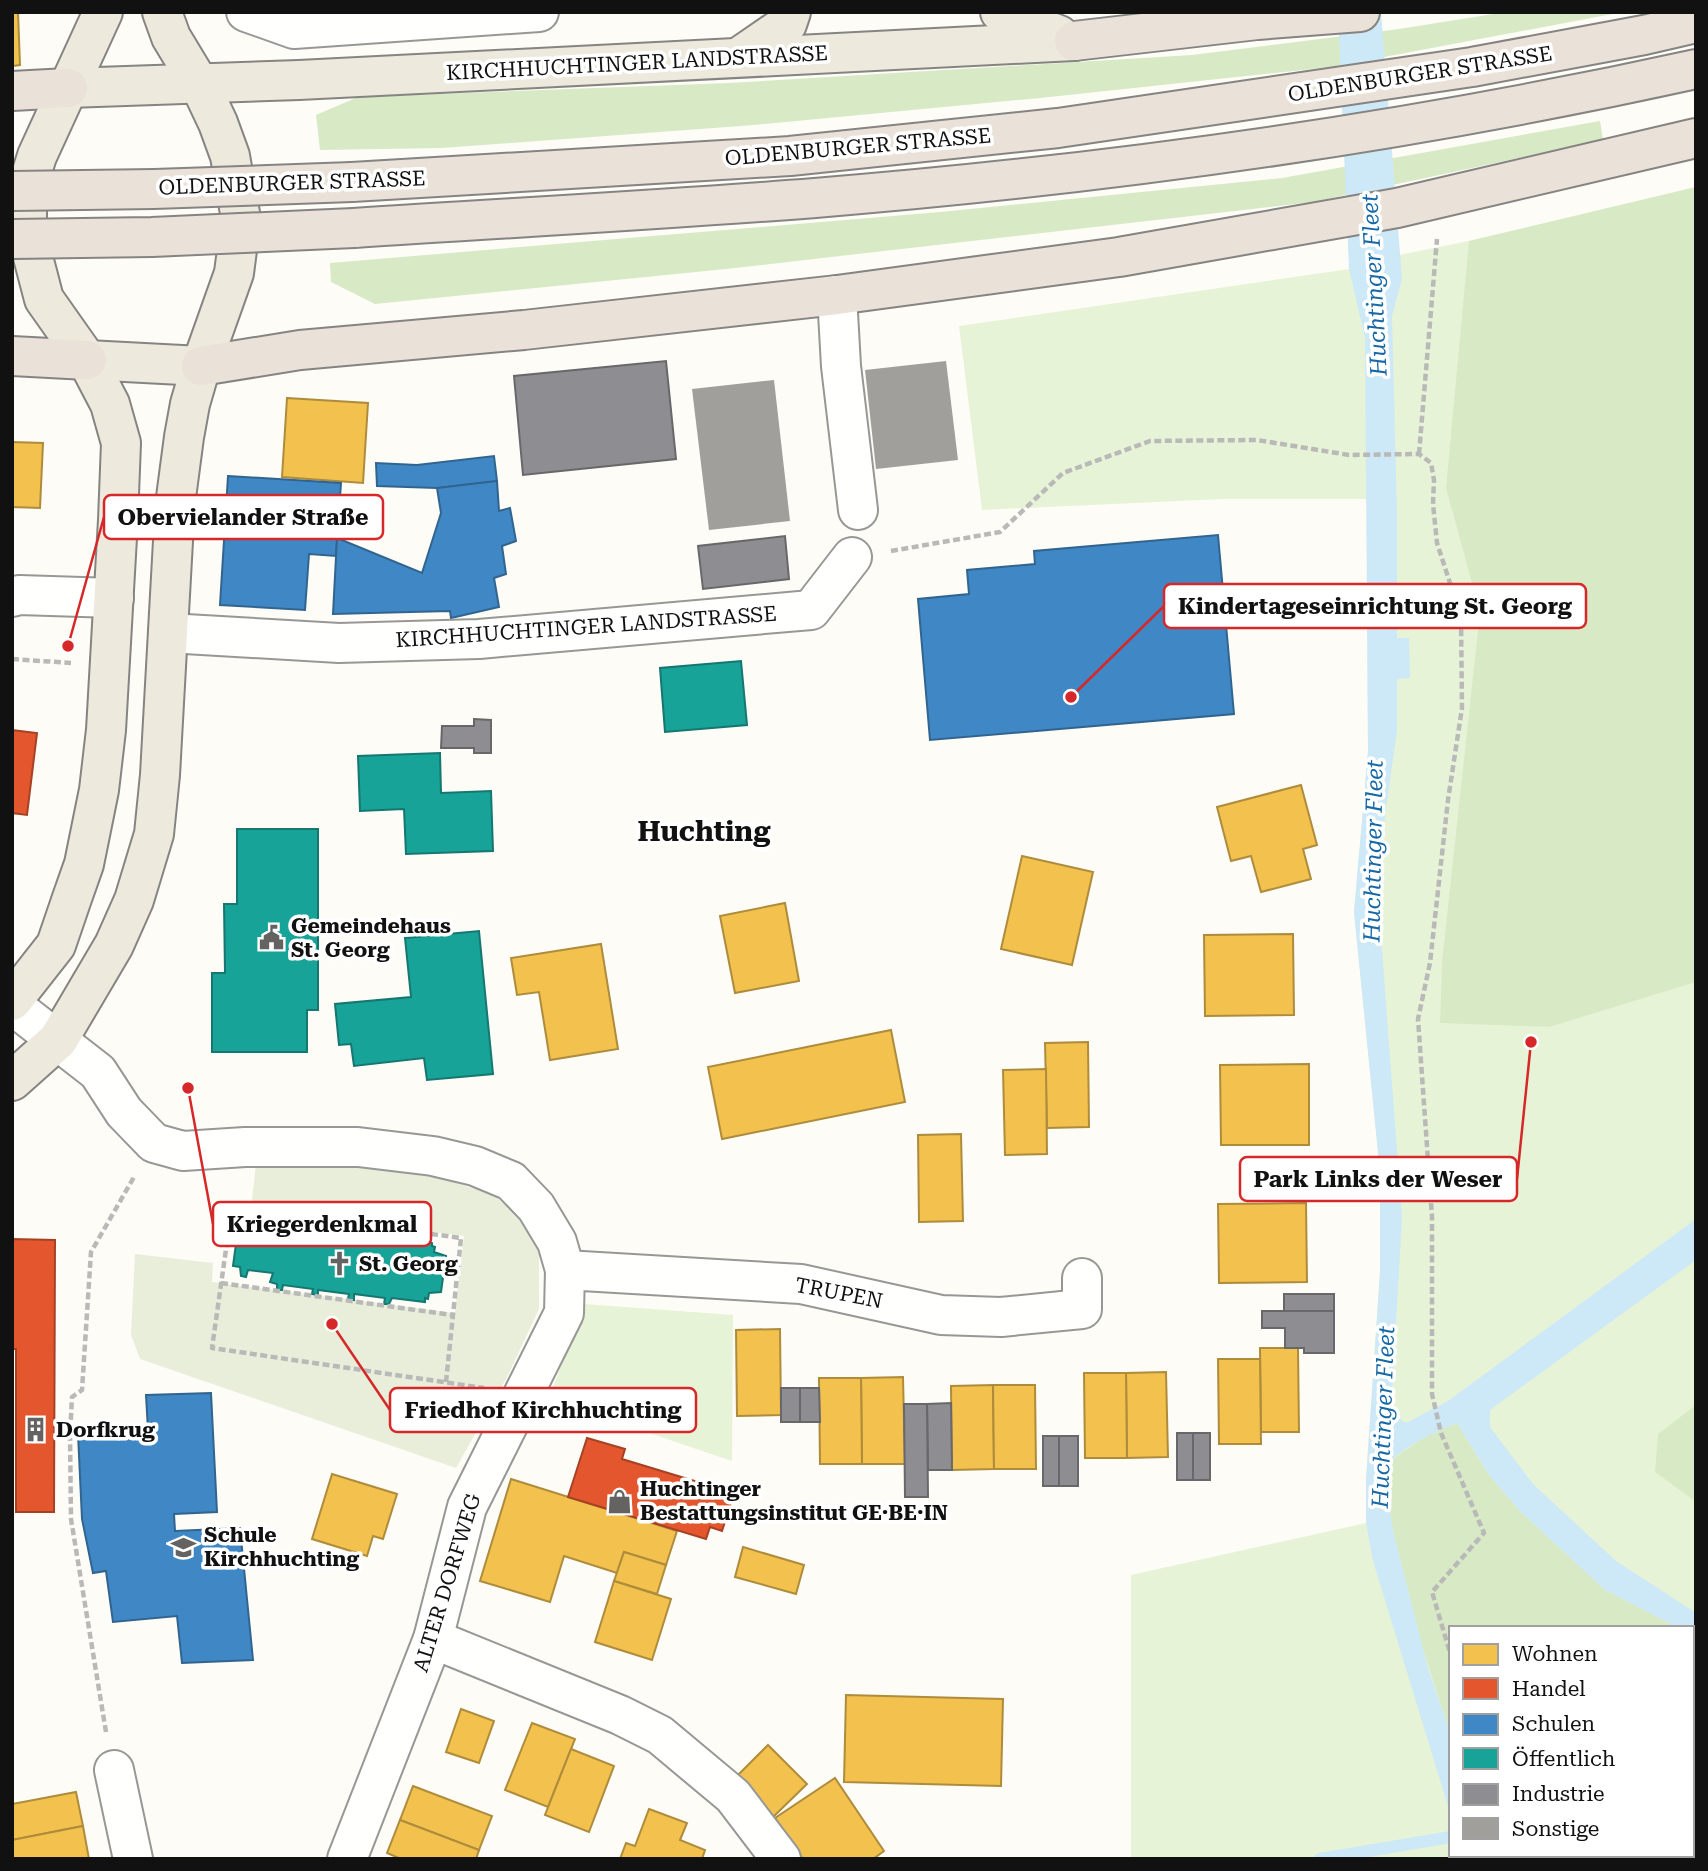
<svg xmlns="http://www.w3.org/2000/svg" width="1708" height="1871" font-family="'Roboto Serif',serif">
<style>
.green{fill:#e7f3d7;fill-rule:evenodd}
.forest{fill:#d8eac5}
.cemetery{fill:#e9eedb}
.water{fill:#cde8f7}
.homes{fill:#f2c14e;stroke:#ae8c3c;stroke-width:2}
.shops{fill:#e4572e;stroke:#a54225;stroke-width:2}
.schools{fill:#3f88c5;stroke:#31648f;stroke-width:2}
.public{fill:#17a398;stroke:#157770;stroke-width:2}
.industry{fill:#8d8d92;stroke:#68686b;stroke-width:2}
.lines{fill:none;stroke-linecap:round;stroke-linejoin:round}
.stream{stroke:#cde8f7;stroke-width:12}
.building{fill:#a19f9c}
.minor-casing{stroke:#979795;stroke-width:42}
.major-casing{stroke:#858482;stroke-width:42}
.highway-casing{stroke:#858482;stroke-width:42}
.path{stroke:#b9b9b8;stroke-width:4.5;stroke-dasharray:7 3.5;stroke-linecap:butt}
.minor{stroke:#fffffe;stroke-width:38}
.major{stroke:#ede9dc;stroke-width:38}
.highway{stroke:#eae1d8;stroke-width:38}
.highway-bridge-casing{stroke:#858482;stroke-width:42;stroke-linecap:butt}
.highway-bridge{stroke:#eae1d8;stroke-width:38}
.labels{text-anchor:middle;stroke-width:7;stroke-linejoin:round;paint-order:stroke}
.street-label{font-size:21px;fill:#111;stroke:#fff}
.poi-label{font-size:21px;font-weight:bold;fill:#111;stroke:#fff;text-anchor:start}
.water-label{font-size:23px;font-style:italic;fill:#1768a6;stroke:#fff}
.district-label{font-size:28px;font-weight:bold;fill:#111;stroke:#fff}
.leader{fill:none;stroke:#d62828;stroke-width:2.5}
.callout-dot{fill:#d62828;stroke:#fff;stroke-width:2.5}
.callout{fill:#fff;stroke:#d62828;stroke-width:2.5}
.callout-label{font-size:23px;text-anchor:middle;font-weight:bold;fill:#111}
</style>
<rect width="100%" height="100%" fill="#fdfcf7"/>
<g class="green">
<path d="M 1696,187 L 1696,1859 L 1131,1859 L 1131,1575 L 1366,1523 L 1366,1480 L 1380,1272 L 1380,1172 L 1354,912 L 1368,752 L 1367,499 L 1222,499 L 982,510 L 959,326 L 1349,269 L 1399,255 L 1469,241 ZM 1451,1628 L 1692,1628 L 1692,1855 L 1451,1855 Z"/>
<polygon points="584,1304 733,1315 732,1461 549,1399"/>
</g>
<g class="forest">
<polygon points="1506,12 1623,12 1331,67 1040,98 754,125 442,148 320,150 316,115 358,97 729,83 1192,55 1399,29"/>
<polygon points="1600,121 1603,140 1313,202 726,269 375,304 331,282 330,263 940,212 1282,178"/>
<polygon points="1696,187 1696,982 1549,1027 1440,1023 1442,962 1480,612 1446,488 1469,241"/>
<polygon points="1696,1405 1696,1502 1655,1472 1658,1434"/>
<path d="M 1457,1423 L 1489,1475 L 1521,1512 L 1605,1590 L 1679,1628 L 1451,1628 L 1451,1735 C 1429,1669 1406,1600 1393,1532 C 1388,1508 1389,1485 1390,1461 L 1428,1434 Z"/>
<polygon points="1692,1635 1696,1637 1696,1774 1692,1775"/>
<polygon points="1696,1793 1696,1859 1490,1859 1489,1855 1692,1855 1692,1794"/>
</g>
<polygon class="cemetery" points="256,1165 358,1165 435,1176 493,1195 530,1224 539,1256 539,1309 507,1377 456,1468 140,1359 131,1335 135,1254 213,1263 212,1282 455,1313 464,1236 251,1208"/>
<path class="water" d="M 1338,12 L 1381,12 L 1402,279 L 1392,316 L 1397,514 L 1397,638 L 1409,638 L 1410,678 L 1397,679 L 1397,730 L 1381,845 L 1379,910 L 1402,1217 L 1391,1412 L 1406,1423 L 1448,1401 L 1696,1219 L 1696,1260 L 1490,1410 L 1490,1427 L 1533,1484 L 1616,1561 L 1696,1613 L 1696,1637 L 1692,1635 L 1692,1628 L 1679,1628 L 1605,1590 L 1521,1512 L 1489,1475 L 1457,1423 C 1432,1433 1411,1443 1390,1461 L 1389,1503 L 1393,1531 L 1428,1668 L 1451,1735 L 1451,1816 L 1373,1561 L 1366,1523 L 1366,1480 L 1380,1272 L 1380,1172 L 1354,912 L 1368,752 L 1365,338 L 1349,269 Z"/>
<g class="homes">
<polygon points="12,12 18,12 20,65 12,66"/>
<polygon points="287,398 368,403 363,483 282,477"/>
<polygon points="12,442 43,443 40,508 12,507"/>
<polygon points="1301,785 1317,845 1303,849 1311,879 1261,892 1251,856 1231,861 1217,807"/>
<polygon points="1022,856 1093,872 1072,965 1001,949"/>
<polygon points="785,903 799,981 735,993 720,916"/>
<polygon points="1293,934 1294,1015 1205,1016 1204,935"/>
<polygon points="601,944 618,1049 550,1060 539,992 517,995 511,958"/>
<polygon points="891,1030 905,1102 722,1139 708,1067"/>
<polygon points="1088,1042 1089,1127 1047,1128 1045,1043"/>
<polygon points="1309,1064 1309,1145 1221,1145 1220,1065"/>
<polygon points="1046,1069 1047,1154 1005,1155 1003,1070"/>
<polygon points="961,1134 963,1221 919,1222 918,1135"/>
<polygon points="1306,1203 1307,1282 1219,1283 1218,1204"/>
<polygon points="780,1329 781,1415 737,1416 736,1330"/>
<polygon points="1260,1348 1298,1348 1299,1432 1261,1432"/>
<polygon points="1218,1359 1260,1359 1261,1444 1219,1444"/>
<polygon points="1166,1372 1168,1457 1127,1458 1126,1373"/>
<polygon points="1084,1373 1126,1373 1127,1458 1085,1458"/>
<polygon points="903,1377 905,1464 862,1464 861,1378"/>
<polygon points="819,1378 861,1378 862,1464 820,1464"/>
<polygon points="993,1385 994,1469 952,1470 951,1386"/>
<polygon points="993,1385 1035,1385 1036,1469 994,1469"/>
<polygon points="332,1474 397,1494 383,1539 373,1536 367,1556 312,1539"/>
<polygon points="511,1479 677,1531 666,1565 624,1552 617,1573 564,1556 550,1602 480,1581"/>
<polygon points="743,1547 804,1565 796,1594 735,1577"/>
<polygon points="624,1552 666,1565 657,1594 614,1581"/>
<polygon points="614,1581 671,1599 652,1660 595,1642"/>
<polygon points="846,1695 1003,1699 1001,1786 844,1782"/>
<polygon points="461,1709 494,1721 479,1763 446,1752"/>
<polygon points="532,1723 575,1739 548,1807 505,1790"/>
<polygon points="768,1745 807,1784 772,1818 733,1780"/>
<polygon points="571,1749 614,1766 589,1832 545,1815"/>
<polygon points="835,1778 884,1851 873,1859 803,1859 775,1818"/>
<polygon points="413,1786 492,1816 479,1850 400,1820"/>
<polygon points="76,1792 83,1826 12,1840 12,1804"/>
<polygon points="649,1809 687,1823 680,1840 705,1850 702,1859 620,1859 626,1843 635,1846"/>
<polygon points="400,1820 479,1850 476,1859 401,1859 387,1853"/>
<polygon points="83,1826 89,1859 12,1859 12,1840"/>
</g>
<g class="shops">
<polygon points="12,730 37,733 27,815 12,813"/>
<polygon points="12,1239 55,1240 54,1512 16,1512 16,1349 12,1349"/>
<polygon points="587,1438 625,1449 622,1459 734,1493 722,1531 710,1527 706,1539 568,1497"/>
</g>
<g class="schools">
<polygon points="494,456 497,481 437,488 377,486 376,463 417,465"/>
<polygon points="228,476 341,483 336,556 309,554 305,610 220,605"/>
<polygon points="497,481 499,511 510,508 516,541 502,546 506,574 494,578 499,607 451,618 450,611 333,614 337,538 422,573 441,513 437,488"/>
<polygon points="1218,535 1234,714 930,740 918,599 969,594 967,570 1035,564 1034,551"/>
<polygon points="211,1393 217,1512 174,1514 175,1531 240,1528 253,1660 182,1663 177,1616 113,1622 106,1571 93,1573 82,1519 78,1434 148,1430 146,1395"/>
</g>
<g class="public">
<polygon points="741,661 747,725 665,732 660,668"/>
<polygon points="440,753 441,793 491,791 493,851 406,854 404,809 360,811 358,756"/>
<polygon points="237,829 318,829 318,1010 307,1010 307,1052 212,1052 212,973 225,973 224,904 237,904"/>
<polygon points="479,931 493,1074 427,1080 424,1058 354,1066 351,1044 339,1045 335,1004 411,997 405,938"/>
<polygon points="285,1218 291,1218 291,1224 321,1228 322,1222 327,1223 327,1228 357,1232 358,1227 363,1228 363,1233 393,1236 393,1231 399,1232 400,1238 432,1243 432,1246 435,1247 434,1252 446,1256 441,1292 429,1293 428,1299 425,1298 425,1302 392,1298 389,1304 384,1304 385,1298 354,1294 354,1300 348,1299 349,1294 318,1290 318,1295 312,1294 313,1289 283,1285 282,1290 277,1290 277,1284 270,1282 273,1273 248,1270 246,1277 241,1276 240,1267 233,1266 238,1229 245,1230 248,1222 253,1222 252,1229 279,1232 278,1223 285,1223"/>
</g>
<g class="industry">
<polygon points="666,361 676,459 523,475 514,376"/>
<polygon points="785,536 789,579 703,589 698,546"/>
<polygon points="474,719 491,720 491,753 474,753 474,748 441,748 442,726 474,726"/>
<rect x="1284" y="1294" width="50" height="17"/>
<polygon points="1262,1311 1334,1311 1334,1353 1304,1353 1304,1348 1285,1348 1285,1328 1262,1328"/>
<rect x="781" y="1388" width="19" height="34"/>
<polygon points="800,1388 819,1388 820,1422 800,1422"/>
<polygon points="951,1403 952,1470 928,1470 927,1404"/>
<polygon points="904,1404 927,1404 928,1497 905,1497"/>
<rect x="1177" y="1433" width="16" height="47"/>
<rect x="1193" y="1433" width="17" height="47"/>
<rect x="1043" y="1436" width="16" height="50"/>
<rect x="1059" y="1436" width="19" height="50"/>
</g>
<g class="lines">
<polyline class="stream" points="1320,1859 1451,1837"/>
</g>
<g class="building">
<polygon points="946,361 958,460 876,469 865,370"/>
<polygon points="774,380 790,521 709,530 692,389"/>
</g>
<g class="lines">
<defs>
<g id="minor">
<polyline points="246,12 294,29 539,12"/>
<polyline points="837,295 841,366 858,510"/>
<polyline points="12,597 19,595 114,598"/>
<polyline points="168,633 339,643 479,639 811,610 852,557"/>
<polyline points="12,1005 98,1072 124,1112 154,1143 183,1151 245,1147 358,1147 433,1156 475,1166 511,1181 536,1207 557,1242 565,1270 564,1313 467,1507 433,1639 347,1859"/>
<polyline points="565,1270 801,1284 941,1315 1001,1317 1082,1309 1082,1278"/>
<polyline points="433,1639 620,1715 660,1735 733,1796 781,1859"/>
<polyline points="114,1770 133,1859"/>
</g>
<g id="major">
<polyline points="1000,12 1059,35"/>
<polyline points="739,57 787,24 791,12"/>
<polyline points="68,88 299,80 1074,41"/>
<polyline points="87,360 201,366"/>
<polyline points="12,1001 56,945 71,901 84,864 99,790 106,730 118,520 121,443 110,404 87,360 44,299 27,234 27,188 37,156 103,12"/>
<polyline points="12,1081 58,1040 114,945 134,900 154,834 160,775 175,505 184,437 190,404 201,366 234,273 241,219 230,156 218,123 200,85 171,37 162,12"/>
</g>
<g id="highway">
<polyline points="1074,41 1257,20 1360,12"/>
<polyline points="12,91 68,88"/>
<polyline points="352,182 790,156 1058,128 1472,67 1644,35 1696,23"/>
<path d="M 354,228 C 507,218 661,210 815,198 C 1110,174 1406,133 1696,69"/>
<polyline points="12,356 87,360"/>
<polyline points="201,366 300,350 524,330 837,295 1119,257 1397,208 1696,138"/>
</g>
</defs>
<use href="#minor" class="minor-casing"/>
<use href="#major" class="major-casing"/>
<use href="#highway" class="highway-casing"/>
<g class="path">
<polyline points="1419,454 1437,239"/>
<polyline points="891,551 1000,532 1063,473 1150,441 1257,440 1349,455 1419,454 1431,463 1434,480 1433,504 1437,543 1461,617 1462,708 1448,800 1430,963 1418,1019 1432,1217 1432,1394 1441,1433 1484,1533 1432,1592 1451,1656"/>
<polyline points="12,659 71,663"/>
<polyline points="221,1283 452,1315"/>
<polyline points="446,1382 461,1238 232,1207 212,1348 484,1388"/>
<polyline points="106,1732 71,1519 70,1435 72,1397 82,1390 91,1252 134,1177"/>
<polyline points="1532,1855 1540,1859"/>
<polyline points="1556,1855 1556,1859"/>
<polyline points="1469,1859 1486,1855"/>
</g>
<use href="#minor" class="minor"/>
<use href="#major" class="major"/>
<use href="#highway" class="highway"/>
<defs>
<g id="highway-bridge">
<polyline points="12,191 154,189 352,182"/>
<polyline points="12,239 152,237 354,228"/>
</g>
</defs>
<use href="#highway-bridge" class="highway-bridge-casing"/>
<use href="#highway-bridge" class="highway-bridge"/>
</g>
<defs>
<symbol id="civic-bare" viewBox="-9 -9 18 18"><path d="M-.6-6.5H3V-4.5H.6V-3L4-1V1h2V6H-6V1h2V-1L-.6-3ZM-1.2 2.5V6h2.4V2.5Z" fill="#646362" stroke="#fff" stroke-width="2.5" paint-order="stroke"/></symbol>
<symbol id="church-bare" viewBox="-9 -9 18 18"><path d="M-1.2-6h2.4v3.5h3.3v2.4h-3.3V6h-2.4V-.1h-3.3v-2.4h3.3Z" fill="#646362" stroke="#fff" stroke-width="2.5" paint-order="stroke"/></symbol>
<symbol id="building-bare" viewBox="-9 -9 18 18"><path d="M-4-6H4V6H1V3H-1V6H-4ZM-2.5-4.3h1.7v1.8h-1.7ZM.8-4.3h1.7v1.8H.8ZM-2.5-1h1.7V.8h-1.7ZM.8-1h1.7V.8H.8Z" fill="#646362" stroke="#fff" stroke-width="2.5" paint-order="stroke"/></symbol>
<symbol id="shop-bare" viewBox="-9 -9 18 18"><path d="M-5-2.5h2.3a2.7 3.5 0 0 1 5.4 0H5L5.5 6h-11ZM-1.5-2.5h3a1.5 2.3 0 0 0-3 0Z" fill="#646362" stroke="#fff" stroke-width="2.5" paint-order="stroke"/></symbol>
<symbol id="school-bare" viewBox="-9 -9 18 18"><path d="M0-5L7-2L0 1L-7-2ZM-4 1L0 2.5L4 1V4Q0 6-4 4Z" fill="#646362" stroke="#fff" stroke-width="2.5" paint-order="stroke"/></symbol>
</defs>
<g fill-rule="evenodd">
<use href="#civic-bare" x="254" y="920" width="35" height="35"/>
<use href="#church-bare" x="322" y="1246" width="35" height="35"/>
<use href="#building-bare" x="18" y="1412" width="35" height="35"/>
<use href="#shop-bare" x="602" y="1484" width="35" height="35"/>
<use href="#school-bare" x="166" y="1530" width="35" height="35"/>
</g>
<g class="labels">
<g class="street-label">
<text transform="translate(637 63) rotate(-3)" y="7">KIRCHHUCHTINGER LANDSTRASSE</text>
<text transform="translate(1420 74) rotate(-9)" y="7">OLDENBURGER STRASSE</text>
<text transform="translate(858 147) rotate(-5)" y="7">OLDENBURGER STRASSE</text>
<text transform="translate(292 183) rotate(-2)" y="7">OLDENBURGER STRASSE</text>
<text transform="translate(586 627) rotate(-4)" y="7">KIRCHHUCHTINGER LANDSTRASSE</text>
<text transform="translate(839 1293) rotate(11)" y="7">TRUPEN</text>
<text transform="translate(447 1583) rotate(-73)" y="7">ALTER DORFWEG</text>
</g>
<g class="poi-label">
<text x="291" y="933">Gemeindehaus<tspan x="291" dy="24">St. Georg</tspan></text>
<text x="359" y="1271">St. Georg</text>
<text x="56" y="1437">Dorfkrug</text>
<text x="640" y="1496">Huchtinger<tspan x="640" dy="24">Bestattungsinstitut GE·BE·IN</tspan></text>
<text x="204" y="1542">Schule<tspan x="204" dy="24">Kirchhuchting</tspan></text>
</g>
<g class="water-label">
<text transform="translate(1374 285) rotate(-93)" y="8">Huchtinger Fleet</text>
<text transform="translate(1373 851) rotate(-89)" y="8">Huchtinger Fleet</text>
<text transform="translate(1383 1417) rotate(-88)" y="8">Huchtinger Fleet</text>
</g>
<g class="district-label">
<text x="704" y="841">Huchting</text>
</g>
</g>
<path class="leader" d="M68 646L104 517M1071 697L1164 606M1531 1042L1517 1179M188 1088L213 1224M332 1324L390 1410"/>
<g class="callout-dot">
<circle cx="68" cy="646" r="7"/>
<circle cx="1071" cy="697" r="7"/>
<circle cx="1531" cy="1042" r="7"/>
<circle cx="188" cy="1088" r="7"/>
<circle cx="332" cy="1324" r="7"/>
</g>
<g class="callout">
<rect x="104" y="495" width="279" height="44" rx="7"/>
<rect x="1164" y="584" width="422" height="44" rx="7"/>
<rect x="1240" y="1157" width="277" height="44" rx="7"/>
<rect x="213" y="1202" width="218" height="44" rx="7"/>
<rect x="390" y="1388" width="306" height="44" rx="7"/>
</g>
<g class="callout-label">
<text x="243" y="525">Obervielander Straße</text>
<text x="1375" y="614">Kindertageseinrichtung St. Georg</text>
<text x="1378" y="1187">Park Links der Weser</text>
<text x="322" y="1232">Kriegerdenkmal</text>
<text x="543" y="1418">Friedhof Kirchhuchting</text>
</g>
<rect width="1708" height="1871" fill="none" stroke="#111111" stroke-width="28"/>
<rect x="1449" y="1626" width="245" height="231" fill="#ffffff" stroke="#a0a0a0" stroke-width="2"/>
<rect x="1463" y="1644" width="35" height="21" fill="#f2c14e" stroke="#a0a0a0" stroke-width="2"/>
<text x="1512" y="1661" font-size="21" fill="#111111">Wohnen</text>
<rect x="1463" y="1678" width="35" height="21" fill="#e4572e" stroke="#a0a0a0" stroke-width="2"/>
<text x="1512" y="1696" font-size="21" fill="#111111">Handel</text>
<rect x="1463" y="1714" width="35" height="21" fill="#3f88c5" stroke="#a0a0a0" stroke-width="2"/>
<text x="1512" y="1731" font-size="21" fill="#111111">Schulen</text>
<rect x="1463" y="1748" width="35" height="21" fill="#17a398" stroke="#a0a0a0" stroke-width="2"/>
<text x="1512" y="1766" font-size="21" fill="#111111">Öffentlich</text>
<rect x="1463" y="1784" width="35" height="21" fill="#8d8d92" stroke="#a0a0a0" stroke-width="2"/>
<text x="1512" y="1801" font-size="21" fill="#111111">Industrie</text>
<rect x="1463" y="1818" width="35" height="21" fill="#a19f9c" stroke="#a0a0a0" stroke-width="2"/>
<text x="1512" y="1836" font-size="21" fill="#111111">Sonstige</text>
</svg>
